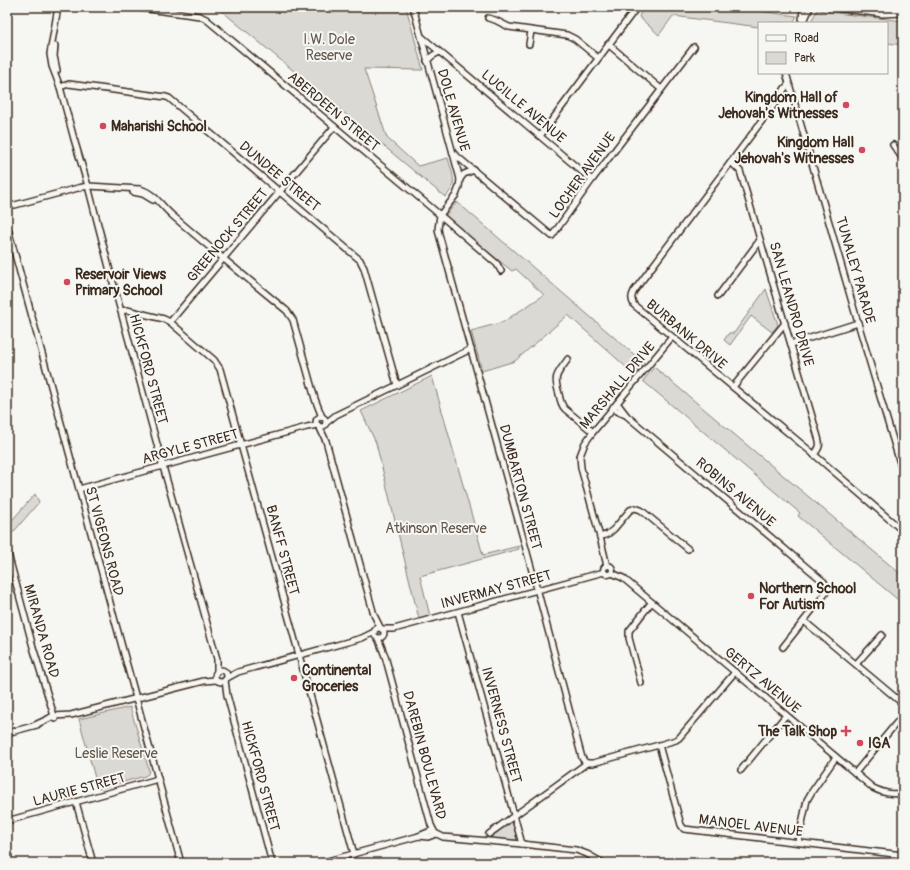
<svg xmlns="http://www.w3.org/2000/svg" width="910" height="870" font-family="Pangolin,sans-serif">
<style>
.green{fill:#dad9d3;stroke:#8a8278}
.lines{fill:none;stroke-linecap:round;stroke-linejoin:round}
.minor-casing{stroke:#3b2a1e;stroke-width:8}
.major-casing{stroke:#3b2a1e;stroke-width:10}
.minor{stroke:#f6f6f2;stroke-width:5}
.major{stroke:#f6f6f2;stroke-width:7}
.poi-dot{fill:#d1495b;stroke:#f6f6f2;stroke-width:1.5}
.labels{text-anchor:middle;stroke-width:4;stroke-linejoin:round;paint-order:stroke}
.park-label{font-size:14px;fill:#63564b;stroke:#f6f6f2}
.poi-label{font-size:14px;font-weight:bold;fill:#3b2a1e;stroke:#f6f6f2;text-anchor:start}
.street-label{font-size:14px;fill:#3b2a1e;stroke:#f6f6f2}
</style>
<rect width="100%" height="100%" fill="#f6f6f2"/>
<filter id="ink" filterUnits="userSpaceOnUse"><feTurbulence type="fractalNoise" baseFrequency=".025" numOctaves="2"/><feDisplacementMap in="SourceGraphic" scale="8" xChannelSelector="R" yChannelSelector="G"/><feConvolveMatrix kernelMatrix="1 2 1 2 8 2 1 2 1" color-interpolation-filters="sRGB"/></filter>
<g filter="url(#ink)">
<g class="green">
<path d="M 217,7 L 406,7 L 423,70 L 364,69 L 387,138 L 418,166 L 448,158 C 452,173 459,185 445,197 Z"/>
<polygon points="643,7 727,7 797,16 793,23 759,23 759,27 673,16 659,35 639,17"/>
<polygon points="818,9 828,12 903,21 903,45 887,43 887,23 810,23"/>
<polygon points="457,202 644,363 635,375 568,315 515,361 482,371 471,331 503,322 544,295 517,270 516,269 512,271 444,217"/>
<polygon points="766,289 778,325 772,332 751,316 730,345 724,340 729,333 734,333"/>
<polygon points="654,367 903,576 903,604 798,516 800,513 643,381"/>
<polygon points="432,376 483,555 519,546 519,549 420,576 430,616 419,619 376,443 361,411"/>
<polygon points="35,494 39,502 10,536 7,526"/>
<polygon points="130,707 149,770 148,774 145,776 98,789 79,719"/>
<polygon points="512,822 518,841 488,839"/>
</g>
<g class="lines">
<defs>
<g id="minor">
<polyline points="58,7 50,54 52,66 60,87 74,139 88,186 111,275 164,470 217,659 217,671"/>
<polyline points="133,7 200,16 206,19 440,215 497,264 501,271"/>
<polyline points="413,7 460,179 459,187 456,195 440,215 438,229 439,234 539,596 582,758 585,762 587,763"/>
<polyline points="488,18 495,20 509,27 567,35 575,39 598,58"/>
<polyline points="802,22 803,7"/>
<polyline points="803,23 806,17 810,7"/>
<polyline points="422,37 592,180"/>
<polyline points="529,44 531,31"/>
<polyline points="608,44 661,89"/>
<polyline points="55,46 54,56 57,70"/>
<polyline points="427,61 432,56 439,52"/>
<polyline points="786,73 858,323 903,473"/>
<path d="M 789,84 L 785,88 L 779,98 L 634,291 C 631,297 631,299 634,305 L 810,451 L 903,531"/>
<polyline points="60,87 69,84 166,97 169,98 360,260 364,268 397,385"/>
<polyline points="540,136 637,7"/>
<polyline points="893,145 903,159"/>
<polyline points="453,153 552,236 592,180 694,47"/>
<path d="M 731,162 L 740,171 L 818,437 C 821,446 819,448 814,455"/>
<polyline points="460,179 464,174 474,170"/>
<polyline points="133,192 143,194 153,200"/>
<path d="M 7,205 L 15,205 L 78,188 L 88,186 L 140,189 C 155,193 162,207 173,216 C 210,248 248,279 287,311 L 293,320 L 315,399 L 322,417"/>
<polyline points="7,225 181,863"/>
<polyline points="718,296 760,240"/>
<polyline points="121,311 127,310 164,319 170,322 214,360 220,369 354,854"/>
<polyline points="170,322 334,127"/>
<polyline points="791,344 858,323"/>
<path d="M 568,359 C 557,375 553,375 559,394 C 560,400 561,405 565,409 L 593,432"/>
<polyline points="733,387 785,323"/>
<polyline points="617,403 627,416 824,582 828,589 825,594 783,647"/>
<polyline points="613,407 617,411 626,415"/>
<circle cx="321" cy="422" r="5"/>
<polyline points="326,423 336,415 471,349"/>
<polyline points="319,426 326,441 374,615 381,629"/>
<polyline points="79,489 163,466 307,427 318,425"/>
<polyline points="600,537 608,534 614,529 630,510 635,508 641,510 688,549"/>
<polyline points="7,550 33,647 55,719"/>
<circle cx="608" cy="570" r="4.5"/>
<polyline points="607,566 600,537 581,468 580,456 585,443 593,432 672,337"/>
<path d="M 612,573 L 623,578 L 873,788 C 884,793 892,795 903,793"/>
<polyline points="458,612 522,844"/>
<polyline points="804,621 902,703 903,706"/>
<circle cx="379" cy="633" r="5"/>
<polyline points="382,629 394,629 604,572"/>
<polyline points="378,638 385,656 431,825 435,833 443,837 522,844 576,850 587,854 603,863"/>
<polyline points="856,664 882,635"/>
<circle cx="221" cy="676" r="6"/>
<polyline points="227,678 238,672 362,638 374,632"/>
<polyline points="225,680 227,695 272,863"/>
<polyline points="641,683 629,638 629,631 651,603"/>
<polyline points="35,725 48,719 53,716 71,715 204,681 216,680"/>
<polyline points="7,733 37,725"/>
<polyline points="659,745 681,825 684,829 903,855"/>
<polyline points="741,770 786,715"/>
<polyline points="855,773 903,715"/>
<polyline points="76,802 93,863"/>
<polyline points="7,821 158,779"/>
<polyline points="489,834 587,763 593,763 659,745 676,740 679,738 735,672"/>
<polyline points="419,836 428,837 436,834"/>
<polyline points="798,842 807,800 811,793 836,757"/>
<polyline points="320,863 419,836 433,830"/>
</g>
<polyline id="major" points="836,7 883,13 903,12"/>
</defs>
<use href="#minor" class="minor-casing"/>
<use href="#major" class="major-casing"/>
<use href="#minor" class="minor"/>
<use href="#major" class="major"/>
</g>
</g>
<g class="poi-dot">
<circle cx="846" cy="105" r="4"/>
<circle cx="103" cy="126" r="4"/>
<circle cx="862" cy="150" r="4"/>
<circle cx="67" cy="282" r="4"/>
<circle cx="751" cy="596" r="4"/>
<circle cx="294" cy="678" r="4"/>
<path d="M844 725h4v4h4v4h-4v4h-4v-4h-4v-4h4z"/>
<circle cx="860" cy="743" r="4"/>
</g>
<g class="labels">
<g class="park-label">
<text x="329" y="44">I.W. Dole<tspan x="329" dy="16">Reserve</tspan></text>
<text x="436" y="533">Atkinson Reserve</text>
<text x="116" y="758">Leslie Reserve</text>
</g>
<g class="poi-label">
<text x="838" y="102" text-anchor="end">Kingdom Hall of<tspan x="838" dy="16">Jehovah's Witnesses</tspan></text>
<text x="111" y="131">Maharishi School</text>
<text x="854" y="147" text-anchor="end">Kingdom Hall<tspan x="854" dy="16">Jehovah's Witnesses</tspan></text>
<text x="75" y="279">Reservoir Views<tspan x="75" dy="16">Primary School</tspan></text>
<text x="759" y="593">Northern School<tspan x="759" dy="16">For Autism</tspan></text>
<text x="302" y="675">Continental<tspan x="302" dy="16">Groceries</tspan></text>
<text x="837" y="736" text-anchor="end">The Talk Shop</text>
<text x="868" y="748">IGA</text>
</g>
<g class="street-label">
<text transform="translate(524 106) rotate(40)" y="5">LUCILLE AVENUE</text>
<text transform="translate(454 110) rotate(74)" y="5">DOLE AVENUE</text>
<text transform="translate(334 111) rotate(40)" y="5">ABERDEEN STREET</text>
<text transform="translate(582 175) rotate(-54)" y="5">LOCHER AVENUE</text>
<text transform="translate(280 176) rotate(40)" y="5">DUNDEE STREET</text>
<text transform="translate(227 235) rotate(-50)" y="5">GREENOCK STREET</text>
<text transform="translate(856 270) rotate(74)" y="5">TUNALEY PARADE</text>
<text transform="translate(792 304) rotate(74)" y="5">SAN LEANDRO DRIVE</text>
<text transform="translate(687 334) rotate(40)" y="5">BURBANK DRIVE</text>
<text transform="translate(149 369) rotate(75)" y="5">HICKFORD STREET</text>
<text transform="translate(617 385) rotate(-50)" y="5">MARSHALL DRIVE</text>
<text transform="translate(190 446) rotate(-15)" y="5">ARGYLE STREET</text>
<text transform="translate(521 487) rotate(75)" y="5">DUMBARTON STREET</text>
<text transform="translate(736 492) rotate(40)" y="5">ROBINS AVENUE</text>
<text transform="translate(105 541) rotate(75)" y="5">ST VIGEONS ROAD</text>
<text transform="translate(283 550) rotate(75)" y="5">BANFF STREET</text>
<text transform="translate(496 589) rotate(-15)" y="5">INVERMAY STREET</text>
<text transform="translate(42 631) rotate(74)" y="5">MIRANDA ROAD</text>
<text transform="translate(763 680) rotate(40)" y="5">GERTZ AVENUE</text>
<text transform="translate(502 725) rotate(75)" y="5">INVERNESS STREET</text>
<text transform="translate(425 755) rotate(75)" y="5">DAREBIN BOULEVARD</text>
<text transform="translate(261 776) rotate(75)" y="5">HICKFORD STREET</text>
<text transform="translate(79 789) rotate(-15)" y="5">LAURIE STREET</text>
<text transform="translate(751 825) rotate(7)" y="5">MANOEL AVENUE</text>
</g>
</g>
<rect width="910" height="870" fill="none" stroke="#f6f6f2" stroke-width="24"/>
<rect x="12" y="12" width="886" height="846" fill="none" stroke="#3b2a1e" stroke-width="1.5" filter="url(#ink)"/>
<rect x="758" y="22" width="130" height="52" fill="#f6f6f2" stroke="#aba49d"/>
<rect x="766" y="35" width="20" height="6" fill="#f6f6f2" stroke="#aba49d"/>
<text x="794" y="42" font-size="12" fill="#3b2a1e">Road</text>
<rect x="766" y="52" width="20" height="12" fill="#dad9d3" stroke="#aba49d"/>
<text x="794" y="62" font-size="12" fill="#3b2a1e">Park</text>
</svg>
